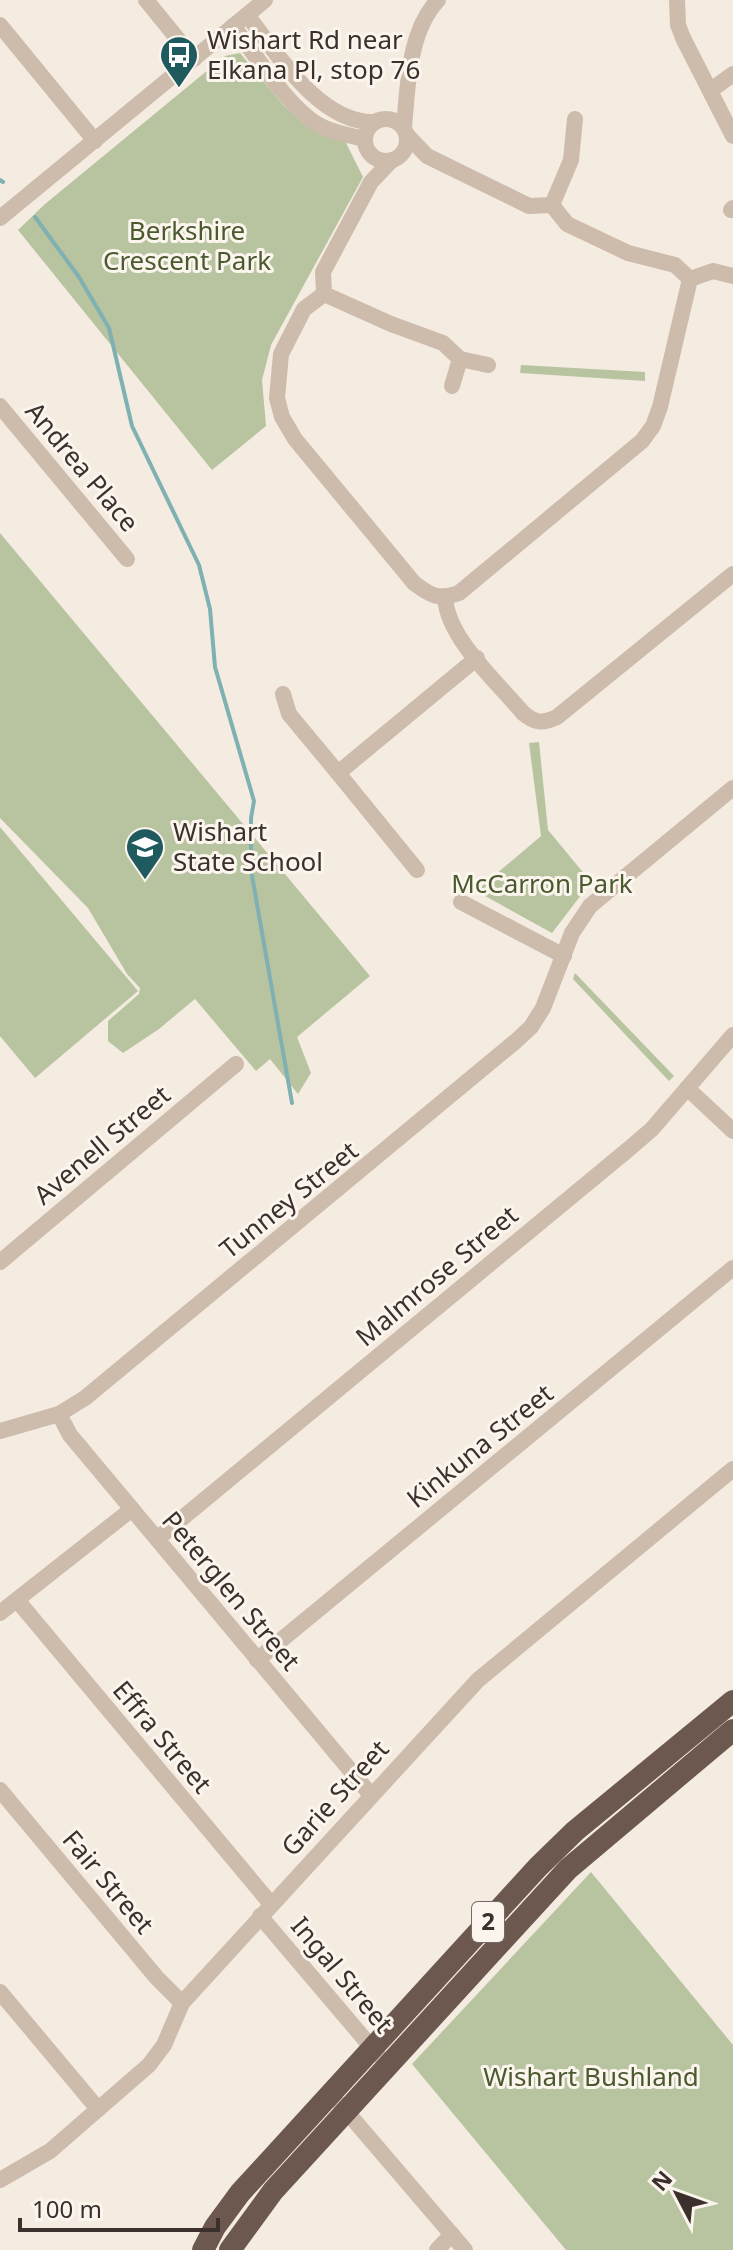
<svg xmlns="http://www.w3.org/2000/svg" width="733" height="2250" font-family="'Noto Sans',sans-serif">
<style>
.green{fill:#b8c4a0}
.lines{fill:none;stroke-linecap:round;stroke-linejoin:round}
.stream{stroke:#7fb0b2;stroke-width:4}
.minor{stroke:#cdbbac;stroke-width:16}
.trunk{stroke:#6c584f;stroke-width:22}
.labels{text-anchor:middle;stroke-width:6;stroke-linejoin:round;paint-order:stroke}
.shield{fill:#fbf5ee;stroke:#756b66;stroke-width:2}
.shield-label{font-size:24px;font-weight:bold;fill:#3b302b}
.poi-label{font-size:26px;fill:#3b302b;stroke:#fbf5ee;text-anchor:start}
.park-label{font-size:26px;fill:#4a5a2e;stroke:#fbf5ee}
.street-label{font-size:26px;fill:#3b302b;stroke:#fbf5ee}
</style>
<rect width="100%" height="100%" fill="#f4ebe1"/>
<g class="green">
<polygon points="240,53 284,106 307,126 346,143 363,177 271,345 262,380 266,426 212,470 18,230 45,204 225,56"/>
<polygon points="521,365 645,372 645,381 520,373"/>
<polygon points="0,533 370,976 297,1037 311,1073 298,1094 270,1059 256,1071 195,999 159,1029 123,1053 108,1041 108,1021 139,994 140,988 127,974 88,908 0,818"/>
<polygon points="539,742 548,830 591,882 552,933 476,891 541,836 529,743"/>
<polygon points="0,827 138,991 35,1078 0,1036"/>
<polygon points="575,973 674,1076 669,1081 573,979"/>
<polygon points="591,1872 733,2045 733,2250 566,2250 412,2064"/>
</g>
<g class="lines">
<g class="stream">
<polyline points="0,180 3,182"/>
<polyline points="35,217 79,277 109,328 132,426 199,565 210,609 215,667 254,801 251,818 251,870 292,1103"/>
</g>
<g class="minor">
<polyline points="146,0 194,59"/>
<polyline points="677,0 678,25 683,38 733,136"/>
<path d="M 247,15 C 277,53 319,123 374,122"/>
<polyline points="0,25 95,141"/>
<path d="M 233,26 C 256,55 282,98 311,120 C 326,131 346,135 365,139"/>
<polyline points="711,90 733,74"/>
<circle cx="386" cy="140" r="21"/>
<path d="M 404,127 C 408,86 408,32 438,0"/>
<polyline points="407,135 427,156 529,206 552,205 567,224 628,253 675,265 690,279 713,271 733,276"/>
<path d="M 392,160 L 371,182 L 323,272 L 324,294 L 304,309 L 281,354 L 277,398 L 282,417 L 295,439 L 414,583 C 431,596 438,600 459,593 L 642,441 L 653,426 L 660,407 L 690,279"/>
<polyline points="552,205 571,160 575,119"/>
<polyline points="731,210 733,208"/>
<polyline points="0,218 265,0"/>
<polyline points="324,294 391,324 443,343 460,359"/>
<polyline points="452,386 460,359 488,365"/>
<polyline points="0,406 127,559"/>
<path d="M 445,598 C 448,639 497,682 523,713 C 535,723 542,724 557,717 L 733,574"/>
<polyline points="283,694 289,714 338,773"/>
<polyline points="417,870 338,773 477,658"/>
<polyline points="461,902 564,956"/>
<polyline points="687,1088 733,1131"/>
<polyline points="0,1262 236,1064"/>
<polyline points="59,1414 70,1435 371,1795"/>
<polyline points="0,1431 59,1414 85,1398 516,1041 531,1027 543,1008 572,933 590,906 733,788"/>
<polyline points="157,1539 630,1148 652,1129 733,1035"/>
<polyline points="17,1600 271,1904"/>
<polyline points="0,1613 132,1509"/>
<polyline points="257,1660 733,1268"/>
<polyline points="0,1790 157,1978 182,2003"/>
<polyline points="260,1916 378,2055"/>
<polyline points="0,1992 98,2109"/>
<polyline points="341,2105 465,2250"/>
<polyline points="0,2180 50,2151 149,2065 164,2045 182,2003 478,1680 733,1469"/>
<polyline points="437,2250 452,2234"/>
</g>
<g class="trunk">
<polyline points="203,2250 215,2227 240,2193 538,1867 575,1831 733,1701"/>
<polyline points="230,2250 273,2191 568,1869 733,1730"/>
</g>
</g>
<defs>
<symbol id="bus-pin" viewBox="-11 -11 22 30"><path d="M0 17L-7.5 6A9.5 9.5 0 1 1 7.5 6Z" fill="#1f5a5e" stroke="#fbf5ee"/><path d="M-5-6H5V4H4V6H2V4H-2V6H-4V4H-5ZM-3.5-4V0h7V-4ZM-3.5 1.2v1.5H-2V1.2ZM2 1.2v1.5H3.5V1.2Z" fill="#fff"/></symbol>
<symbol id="school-pin" viewBox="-11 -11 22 30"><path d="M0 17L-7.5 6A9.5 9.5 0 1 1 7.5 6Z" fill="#1f5a5e" stroke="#fbf5ee"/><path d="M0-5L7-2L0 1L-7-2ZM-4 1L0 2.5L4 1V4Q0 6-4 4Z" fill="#fff"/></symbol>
</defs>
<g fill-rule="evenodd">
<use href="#bus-pin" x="157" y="33" width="44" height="60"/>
<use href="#school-pin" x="123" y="825" width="44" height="60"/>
</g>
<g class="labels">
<rect class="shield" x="472" y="1902" width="32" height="40" rx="6"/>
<g class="shield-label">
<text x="488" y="1930">2</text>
</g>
<g class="poi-label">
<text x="207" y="49">Wishart Rd near<tspan x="207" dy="30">Elkana Pl, stop 76</tspan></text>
<text x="173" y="841">Wishart<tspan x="173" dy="30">State School</tspan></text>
</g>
<g class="park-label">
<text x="187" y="240">Berkshire<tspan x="187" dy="30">Crescent Park</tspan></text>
<text x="542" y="893">McCarron Park</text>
<text x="591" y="2086">Wishart Bushland</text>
</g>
<g class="street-label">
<text transform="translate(82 467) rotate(50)" y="9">Andrea Place</text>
<text transform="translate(102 1145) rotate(-40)" y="9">Avenell Street</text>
<text transform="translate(289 1200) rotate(-39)" y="9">Tunney Street</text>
<text transform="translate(437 1276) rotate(-40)" y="9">Malmrose Street</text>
<text transform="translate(480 1446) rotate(-39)" y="9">Kinkuna Street</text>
<text transform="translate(231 1591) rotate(50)" y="9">Peterglen Street</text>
<text transform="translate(162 1737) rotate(50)" y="9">Effra Street</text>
<text transform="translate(335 1798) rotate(-48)" y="9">Garie Street</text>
<text transform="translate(108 1882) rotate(50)" y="9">Fair Street</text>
<text transform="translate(342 1975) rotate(50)" y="9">Ingal Street</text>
</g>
</g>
<g transform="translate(677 2194) rotate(311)" stroke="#fbf5ee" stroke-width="6" paint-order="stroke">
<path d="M0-6L14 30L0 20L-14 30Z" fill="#3b302b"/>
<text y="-12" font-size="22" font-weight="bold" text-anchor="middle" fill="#3b302b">N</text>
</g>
<path d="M20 2218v12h198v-12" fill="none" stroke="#3b302b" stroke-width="4"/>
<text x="32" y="2218" font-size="24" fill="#3b302b" stroke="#fbf5ee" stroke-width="6" paint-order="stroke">100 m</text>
</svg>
